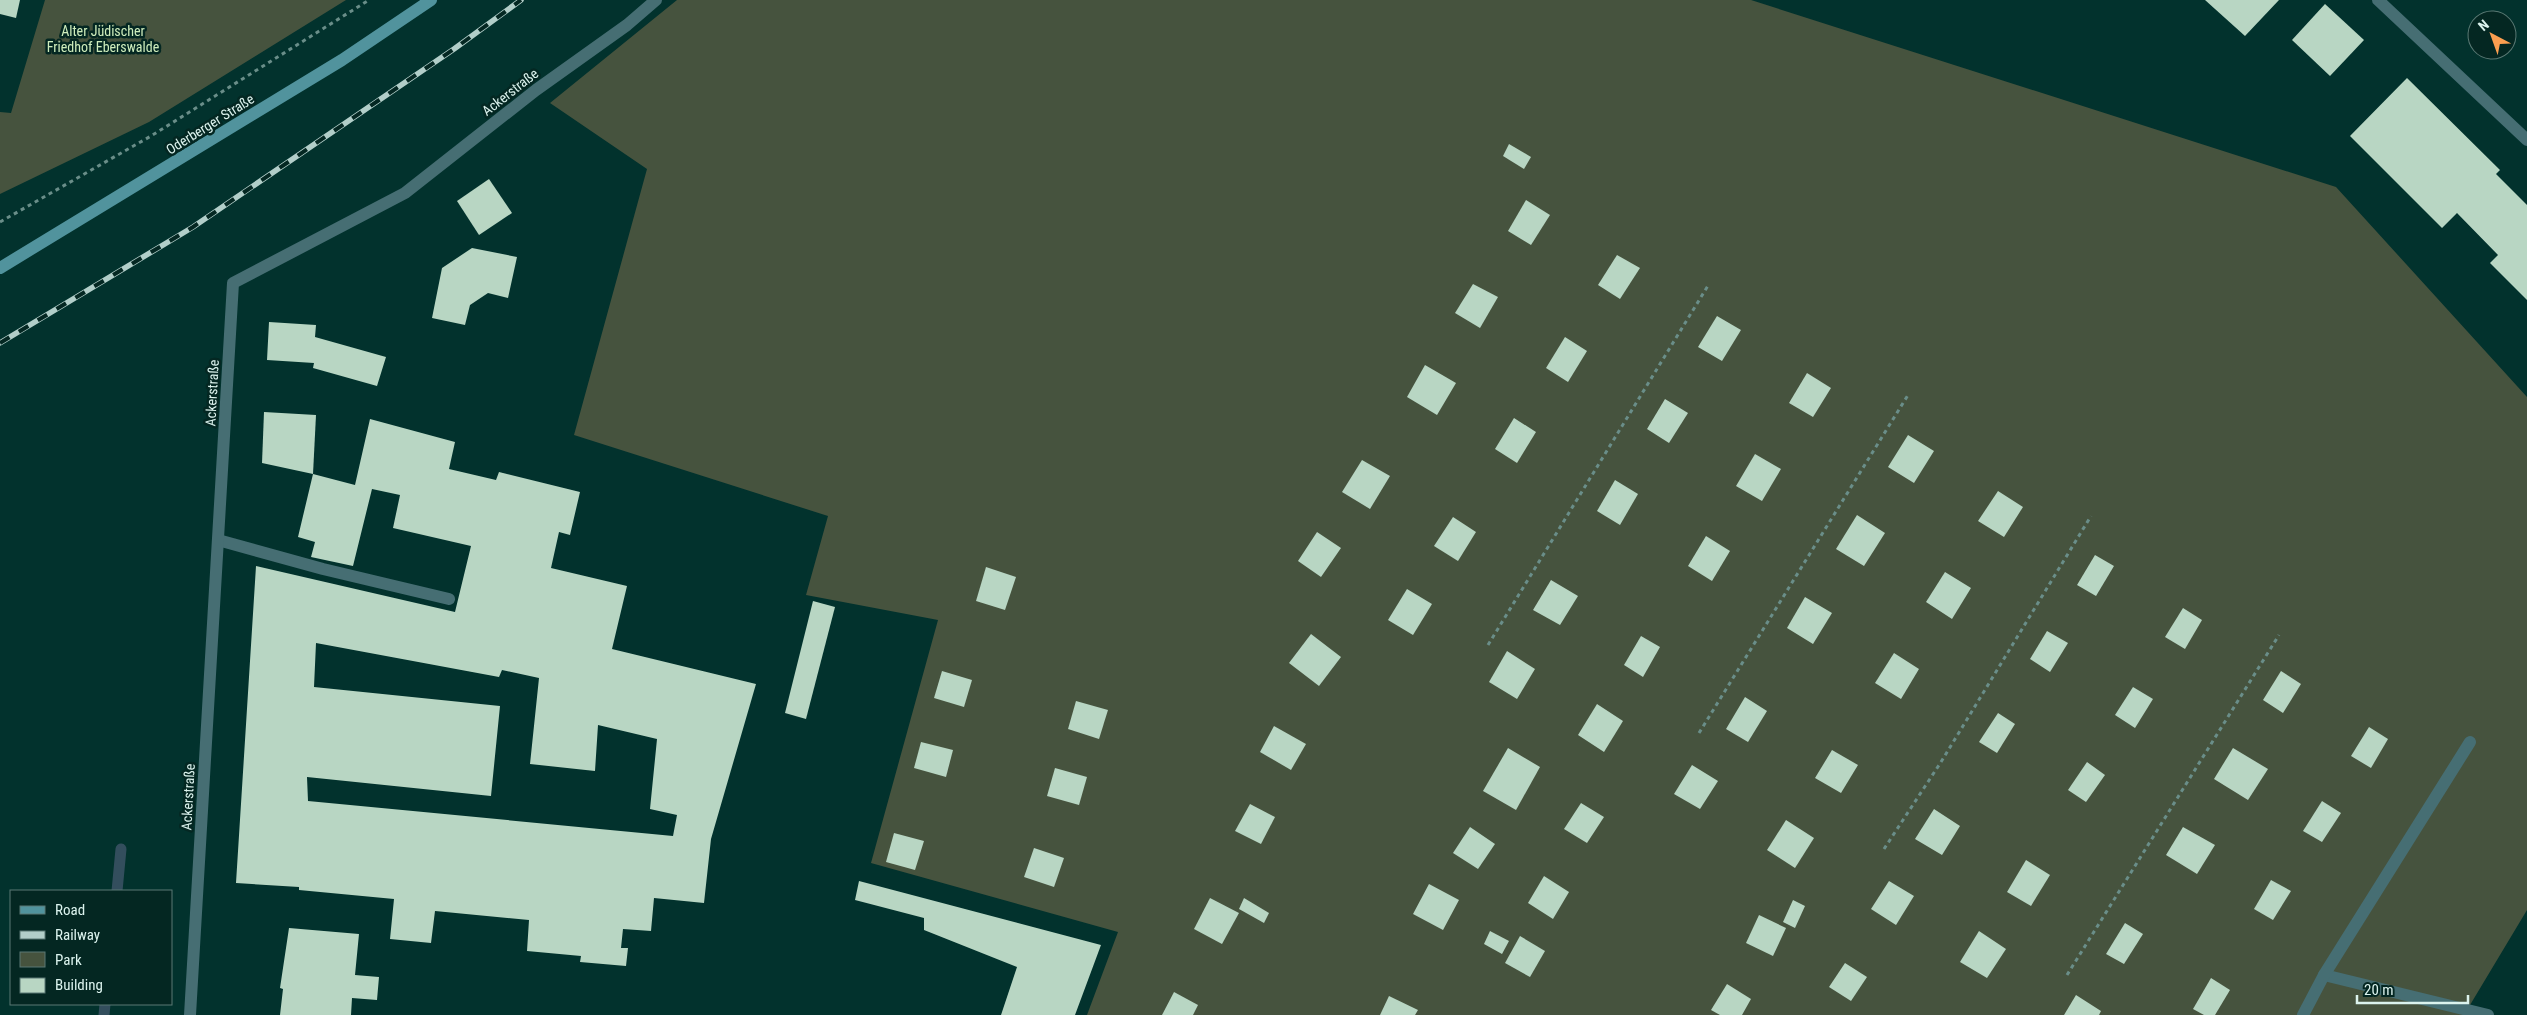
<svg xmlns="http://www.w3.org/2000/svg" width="2527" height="1015" font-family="'Roboto Condensed',sans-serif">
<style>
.green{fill:#46533e}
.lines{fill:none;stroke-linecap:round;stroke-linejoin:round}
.stream{stroke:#334e5d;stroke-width:11}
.building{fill:#b8d6c3;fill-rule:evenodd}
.path{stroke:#6a8e89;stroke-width:3;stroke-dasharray:4 4;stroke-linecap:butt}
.service{stroke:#466e73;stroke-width:12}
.minor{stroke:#466e73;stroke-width:12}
.secondary{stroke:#51939d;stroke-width:12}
.rail-casing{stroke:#b2cec9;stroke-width:5.5}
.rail{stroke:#042722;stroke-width:4;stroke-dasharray:11;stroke-linecap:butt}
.labels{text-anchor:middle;stroke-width:5;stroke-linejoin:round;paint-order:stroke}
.park-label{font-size:14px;fill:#cfedbc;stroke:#042722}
.street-label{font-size:14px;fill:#dcf3ee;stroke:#042722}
</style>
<rect width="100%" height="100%" fill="#02322d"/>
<g class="green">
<polygon points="45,0 346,0 149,122 0,194 0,112 11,113"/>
<polygon points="677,0 1751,0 2336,187 2527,397 2527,910 2464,1015 1087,1015 1118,932 871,863 938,620 806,595 828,516 574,435 647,169 550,103"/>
</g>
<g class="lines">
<g class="stream">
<polyline points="117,891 121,849"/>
<polyline points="104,1015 105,1004"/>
</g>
</g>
<g class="building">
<polygon points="0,0 20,0 16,18 0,14"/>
<polygon points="2205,0 2279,0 2245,36"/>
<polygon points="2325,4 2364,40 2330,76 2292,40"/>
<polygon points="2407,78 2500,170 2496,174 2527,205 2527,300 2490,263 2498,255 2457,213 2442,228 2350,136"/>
<polygon points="1509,144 1531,157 1524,169 1503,156"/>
<polygon points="489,179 512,213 479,235 457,201"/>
<polygon points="1526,200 1550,215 1531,245 1508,231"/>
<polygon points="472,248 517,257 508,298 488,293 470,305 465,325 432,318 442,268"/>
<polygon points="1617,255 1640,268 1620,299 1598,285"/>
<polygon points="1473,284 1498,297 1480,328 1455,313"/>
<polygon points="1717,316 1741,330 1722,361 1698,347"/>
<polygon points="269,322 316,325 315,337 386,357 377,386 313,368 314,363 267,360"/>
<polygon points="1565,337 1587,351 1568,382 1546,368"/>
<polygon points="1425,365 1456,383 1437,415 1407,397"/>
<polygon points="1807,373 1831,388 1813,417 1789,403"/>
<polygon points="1665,399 1688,413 1669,443 1647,429"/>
<polygon points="264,412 316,415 313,474 262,463"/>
<polygon points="1514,418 1536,432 1517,463 1495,449"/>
<path d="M 370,419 L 455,442 L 449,469 L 496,480 L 499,472 L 580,492 L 570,535 L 559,532 L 551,568 L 627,586 L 612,649 L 756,684 L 711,839 L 704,903 L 654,898 L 651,931 L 623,929 L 621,948 L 628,948 L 626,966 L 580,962 L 581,956 L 527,951 L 529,920 L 435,911 L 431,943 L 390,939 L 394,899 L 299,890 L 299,887 L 236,883 L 256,566 L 455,612 L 471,546 L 393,528 L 400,495 L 372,489 L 353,566 L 311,557 L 315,542 L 298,537 L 313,474 L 355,485 ZM 316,643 L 499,677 L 502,670 L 539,678 L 530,764 L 595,771 L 598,725 L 657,739 L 650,809 L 677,815 L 673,836 L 308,801 L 307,777 L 491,796 L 500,706 L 314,687 Z"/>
<polygon points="1908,435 1934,451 1914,483 1888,467"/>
<polygon points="1755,454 1781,469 1762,501 1736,486"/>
<polygon points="1362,460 1390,476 1370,509 1342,492"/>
<polygon points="1615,480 1638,494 1620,525 1597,511"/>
<polygon points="1998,491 2023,507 2004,537 1978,521"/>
<polygon points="1857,515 1885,533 1864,566 1836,549"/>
<polygon points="1453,517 1476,532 1458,561 1434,546"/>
<polygon points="1317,532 1341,548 1321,577 1298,561"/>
<polygon points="1706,536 1730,551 1712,581 1688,566"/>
<polygon points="2095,555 2114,566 2096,596 2077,585"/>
<polygon points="986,567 1016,577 1005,610 976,601"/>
<polygon points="1945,572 1971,588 1952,619 1926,602"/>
<polygon points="1551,580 1578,596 1560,625 1533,610"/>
<polygon points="1407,589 1432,604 1413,635 1388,620"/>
<polygon points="1805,597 1832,613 1813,644 1787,628"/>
<polygon points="813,601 835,607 806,719 785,713"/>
<polygon points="2183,608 2202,620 2185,649 2165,637"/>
<polygon points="2047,631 2068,643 2050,672 2030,659"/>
<polygon points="1311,634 1341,657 1319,686 1289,663"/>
<polygon points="1641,636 1660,647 1643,677 1624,665"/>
<polygon points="1507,651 1535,669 1517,699 1489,682"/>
<polygon points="1894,653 1919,669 1901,699 1875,683"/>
<polygon points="942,671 972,680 964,707 934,698"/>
<polygon points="2281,671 2301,684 2283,713 2263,700"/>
<polygon points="2133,687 2153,699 2135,728 2115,715"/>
<polygon points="1745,697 1767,711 1748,742 1726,729"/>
<polygon points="1076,701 1108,710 1099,739 1068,729"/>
<polygon points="1597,704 1623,721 1604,752 1578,735"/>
<polygon points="1998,713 2015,724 1997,753 1979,742"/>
<polygon points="1274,726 1306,744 1291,770 1260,752"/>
<polygon points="2369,727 2388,739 2371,768 2351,756"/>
<polygon points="921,742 953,750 946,777 914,768"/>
<polygon points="1508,748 1540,767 1516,810 1483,791"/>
<polygon points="2233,748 2268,769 2248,800 2214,779"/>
<polygon points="1832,750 1858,765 1841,793 1815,778"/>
<polygon points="2087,762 2105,775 2086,802 2068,790"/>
<polygon points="1692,765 1718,781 1700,809 1674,794"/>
<polygon points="1055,768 1087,777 1079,805 1047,796"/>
<polygon points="2322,801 2341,813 2322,842 2303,831"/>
<polygon points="1581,803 1604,817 1587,843 1564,829"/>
<polygon points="1250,804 1275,817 1261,844 1235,831"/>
<polygon points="1934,809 1960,826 1942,855 1915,839"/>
<polygon points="1786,820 1814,838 1795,868 1767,850"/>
<polygon points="1470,827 1495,844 1478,869 1453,853"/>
<polygon points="2183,827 2215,845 2197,874 2166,855"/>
<polygon points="894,833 924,841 915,870 886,862"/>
<polygon points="1034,848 1064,858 1054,887 1024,877"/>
<polygon points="2026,860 2050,875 2031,906 2007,892"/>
<polygon points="1544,876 1569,892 1553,919 1528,903"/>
<polygon points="2271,880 2291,891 2273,920 2254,909"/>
<polygon points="859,881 1101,945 1075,1015 1001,1015 1017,967 924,930 924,918 855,900"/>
<polygon points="1889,881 1914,896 1896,925 1871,909"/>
<polygon points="1429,884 1459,900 1443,930 1413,914"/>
<polygon points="1210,898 1239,913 1222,944 1194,929"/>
<polygon points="1244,898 1269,913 1264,923 1239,909"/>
<polygon points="1793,900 1805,906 1795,928 1783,922"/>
<polygon points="1759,915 1786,928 1773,956 1746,943"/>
<polygon points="2125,923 2143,934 2124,964 2106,954"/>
<polygon points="289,928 359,934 355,975 379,977 377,1000 352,998 351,1015 280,1015 283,989 280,988"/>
<polygon points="1490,931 1509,941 1502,954 1484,944"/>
<polygon points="1979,931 2006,949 1987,978 1960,962"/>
<polygon points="1520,936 1545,951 1530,977 1505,963"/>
<polygon points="1845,963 1867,977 1851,1001 1829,987"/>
<polygon points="2211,978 2230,990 2215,1015 2204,1015 2193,1009"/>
<polygon points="1727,984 1751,999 1742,1015 1720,1015 1711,1010"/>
<polygon points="1174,992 1198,1005 1193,1015 1162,1015"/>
<polygon points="2076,995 2101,1011 2099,1015 2064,1015"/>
<polygon points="1389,996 1418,1010 1415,1015 1380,1015"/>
</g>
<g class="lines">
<g class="path">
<polyline points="0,222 151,136 369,0"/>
<polyline points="1488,645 1709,284"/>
<polyline points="1699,733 1908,395"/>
<polyline points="1884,849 1941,762 2091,516"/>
<polyline points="2067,975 2279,635"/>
</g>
<g class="service">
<polyline points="218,540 323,569 449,599"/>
<polyline points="2324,975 2488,1015"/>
<polyline points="2303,1015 2324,975 2470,742"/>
</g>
<g class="minor">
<polyline points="2378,0 2527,140"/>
<polyline points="190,1015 233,283 405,193 536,90 627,25 656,0"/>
</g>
<polyline class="secondary" points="0,268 342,60 431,0"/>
<defs>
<polyline id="rail" points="0,343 193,227 454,49 521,0"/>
</defs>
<use href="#rail" class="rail-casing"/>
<use href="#rail" class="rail"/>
</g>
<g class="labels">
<g class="park-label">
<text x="103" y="36">Alter Jüdischer<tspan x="103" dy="16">Friedhof Eberswalde</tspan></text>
</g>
<g class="street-label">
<text transform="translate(510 92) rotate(-38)" y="5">Ackerstraße</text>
<text transform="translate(210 124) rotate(-32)" y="5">Oderberger Straße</text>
<text transform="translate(212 393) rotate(-87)" y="5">Ackerstraße</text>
<text transform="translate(188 797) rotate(-87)" y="5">Ackerstraße</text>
</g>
</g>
<rect x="10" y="890" width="162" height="115" fill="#042722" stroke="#5a7974"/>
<rect x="20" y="906" width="25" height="8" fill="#51939d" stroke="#5a7974"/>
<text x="55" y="915" font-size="15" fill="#dcf3ee">Road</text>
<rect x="20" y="931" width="25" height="8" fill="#b2cec9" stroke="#5a7974"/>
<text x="55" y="940" font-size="15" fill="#dcf3ee">Railway</text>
<rect x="20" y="952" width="25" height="15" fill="#46533e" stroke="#5a7974"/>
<text x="55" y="965" font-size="15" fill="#dcf3ee">Park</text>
<rect x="20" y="978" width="25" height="15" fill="#b8d6c3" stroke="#5a7974"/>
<text x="55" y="990" font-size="15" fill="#dcf3ee">Building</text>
<g transform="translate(2492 35) rotate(319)"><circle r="24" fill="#042722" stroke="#5a7974"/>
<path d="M0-4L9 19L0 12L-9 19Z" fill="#fb9e50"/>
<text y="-8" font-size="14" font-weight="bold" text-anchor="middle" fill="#dcf3ee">N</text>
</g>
<path d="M2357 995v8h111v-8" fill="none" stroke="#dcf3ee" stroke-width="2.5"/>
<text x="2364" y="995" font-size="15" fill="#dcf3ee" stroke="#042722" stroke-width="4" paint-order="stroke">20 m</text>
</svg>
